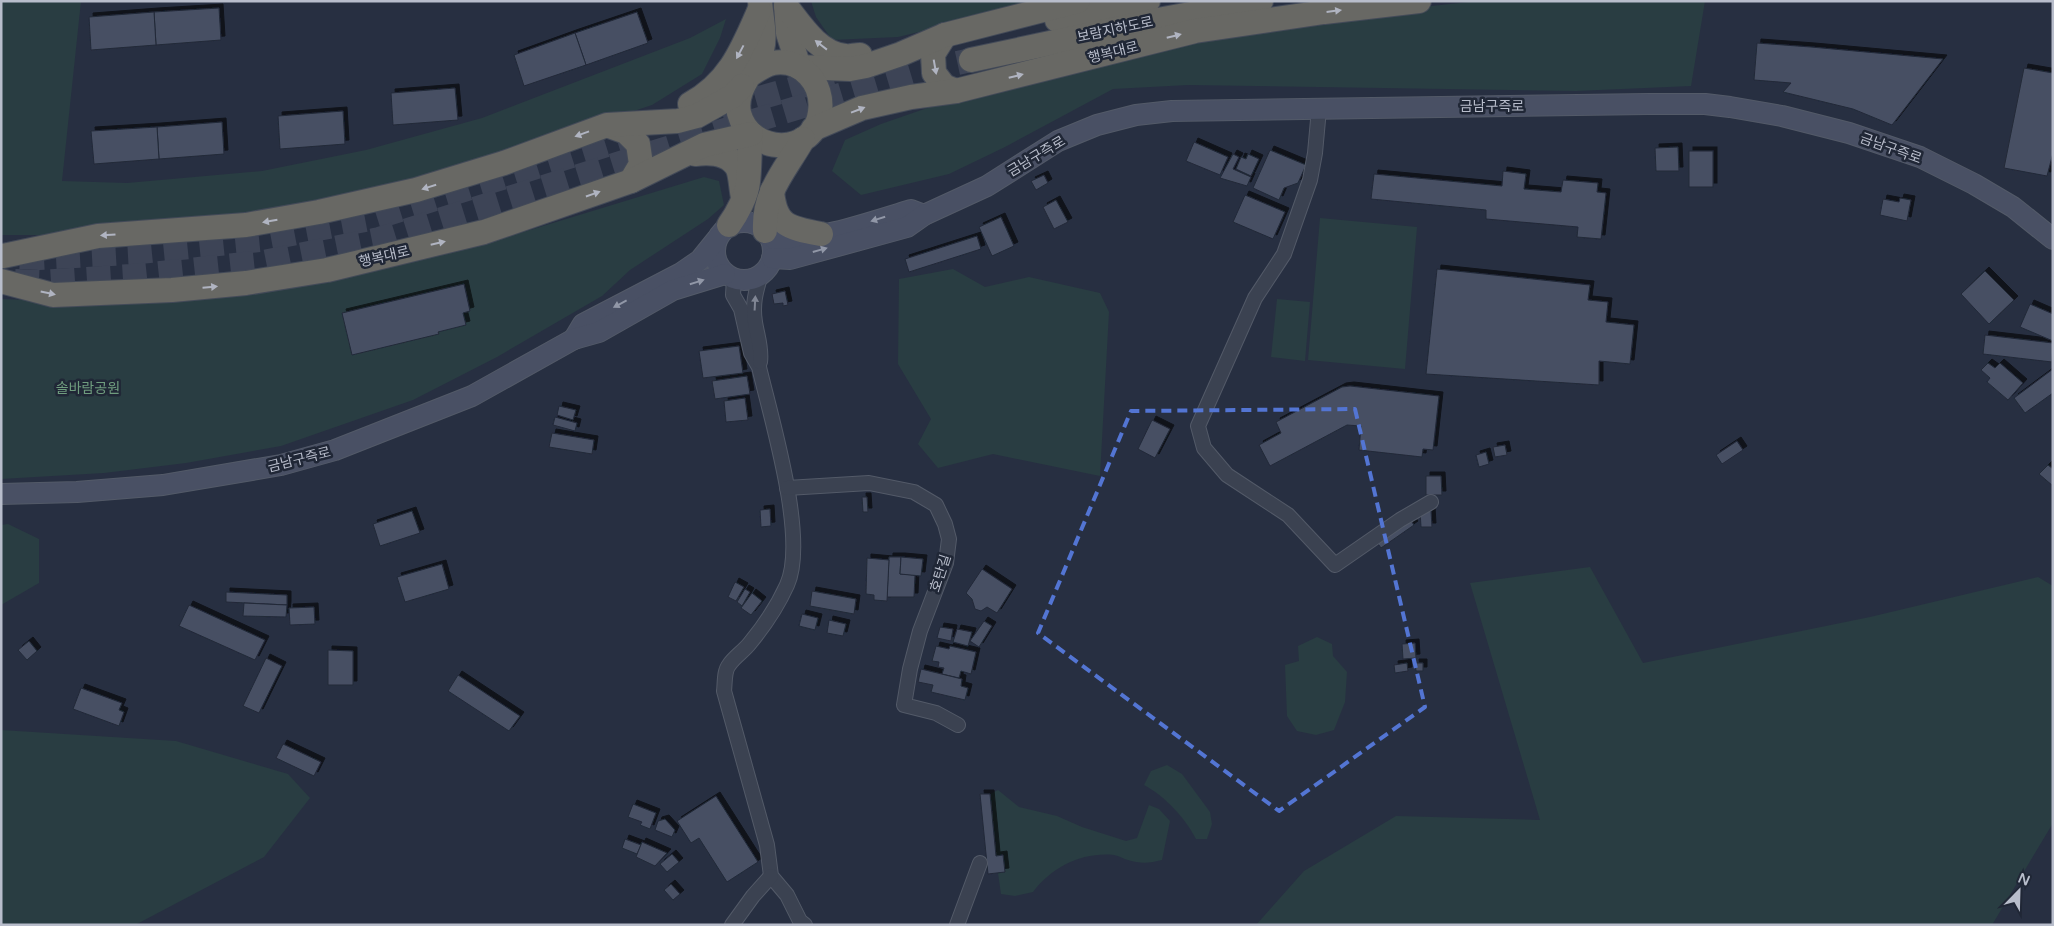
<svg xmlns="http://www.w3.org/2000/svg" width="2054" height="926" font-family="'Varela Round','Noto Sans KR',sans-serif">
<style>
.green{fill:#293d42}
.building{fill:#464f63;stroke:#222938;filter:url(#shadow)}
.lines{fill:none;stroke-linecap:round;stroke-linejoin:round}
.trunk-tunnel{stroke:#3d4456;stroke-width:24;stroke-dasharray:24 12;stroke-linecap:butt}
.minor-casing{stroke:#535a68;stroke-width:16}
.secondary-casing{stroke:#535a68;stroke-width:22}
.trunk-casing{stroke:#434a58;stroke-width:26}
.minor{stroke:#3b4251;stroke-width:14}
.secondary{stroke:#495064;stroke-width:20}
.trunk{stroke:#686864;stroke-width:24}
.oneway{fill:#b0b4c1}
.oneway2{fill:#9197a7}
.oneway3{fill:#808694}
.marked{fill:none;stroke:#5375d3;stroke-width:4;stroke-dasharray:10 6;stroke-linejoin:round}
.labels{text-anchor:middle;stroke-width:5;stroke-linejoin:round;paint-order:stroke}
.street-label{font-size:14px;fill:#b8bdcb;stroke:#202736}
.park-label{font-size:14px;fill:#6f9c7e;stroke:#202736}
</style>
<defs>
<filter id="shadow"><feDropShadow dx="4" dy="-4" stdDeviation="0" flood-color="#0009"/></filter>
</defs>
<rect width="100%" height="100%" fill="#272f41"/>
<g class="green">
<polygon points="1,1 81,1 62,181 127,183 262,171 366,150 482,118 690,38 726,19 720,38 702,74 652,105 459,169 237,220 64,235 1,235"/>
<polygon points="811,1 1048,1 898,37 832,40 816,17"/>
<polygon points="1478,1 1705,1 1691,86 1576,91 1188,85 1113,89 1005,147 949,174 861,195 832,171 845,140 881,124 933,106 1185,39 1348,15"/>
<polygon points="704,177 719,181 724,205 708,219 630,270 602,296 497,357 413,400 281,446 186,463 104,473 1,479 1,299 132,304 260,289 379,270 530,230"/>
<polygon points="1320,218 1417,227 1405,369 1308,360"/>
<polygon points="953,269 985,287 1029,277 1100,293 1109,312 1100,476 993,454 938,468 918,444 931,419 898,364 899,279"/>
<polygon points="1277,299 1310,302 1305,361 1271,357"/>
<polygon points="8,524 39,539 39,583 1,605 1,525"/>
<polygon points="1590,567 1643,663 1870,617 2038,577 2053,586 2053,823 1992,925 1256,925 1304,871 1396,816 1540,820 1470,583"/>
<polygon points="1317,637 1332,644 1333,656 1347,672 1345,702 1334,730 1316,735 1297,731 1287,716 1285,665 1299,661 1298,646"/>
<polygon points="1,730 176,741 288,774 310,798 264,857 135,925 1,925"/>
<path d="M 1167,765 L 1182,774 L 1210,812 L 1212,824 L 1207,839 L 1196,839 C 1186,819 1165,796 1144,785 L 1151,771 Z"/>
<path d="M 998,790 L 1019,807 L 1057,816 L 1082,827 L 1126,841 L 1137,838 L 1149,805 L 1159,809 L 1170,821 L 1162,860 C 1150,863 1141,864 1128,860 C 1124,859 1119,856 1114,855 C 1082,852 1052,867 1033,892 L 1015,896 L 1001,894 L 998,873 L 1004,872 L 1002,855 L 996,856 L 990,794 Z"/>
</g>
<g class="building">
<polygon points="219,8 221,40 156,45 154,12"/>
<polygon points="154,12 156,45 91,50 89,17"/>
<polygon points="637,12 648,43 586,65 575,33"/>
<polygon points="575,33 586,65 524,86 514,55"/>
<polygon points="1757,43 1811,47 1943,59 1892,125 1853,109 1783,92 1791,83 1754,80"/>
<polygon points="2024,68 2053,73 2053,153 2047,176 2004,168"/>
<polygon points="455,88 458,120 393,125 391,93"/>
<polygon points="343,111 345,144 280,149 278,116"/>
<polygon points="222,122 224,154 159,159 157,127"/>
<polygon points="157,127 159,159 94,164 91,131"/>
<polygon points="1194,142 1228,157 1220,175 1186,161"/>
<polygon points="1678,147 1679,171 1656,171 1655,148"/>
<polygon points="1270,150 1306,165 1298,183 1284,188 1279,200 1253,188"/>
<rect x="1689" y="151" width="24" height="36"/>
<polygon points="1233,154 1239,157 1233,169 1251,177 1247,186 1220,178"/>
<polygon points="1248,154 1259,159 1251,176 1236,169 1241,157 1246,159"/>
<polygon points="1503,171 1526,174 1524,189 1561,192 1563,180 1598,183 1597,192 1606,193 1601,239 1577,237 1578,227 1486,219 1486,210 1371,199 1374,174 1502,186"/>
<polygon points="1044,175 1048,183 1036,190 1031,181"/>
<polygon points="1245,195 1285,212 1273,239 1233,222"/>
<polygon points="1900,198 1911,200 1907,221 1880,215 1883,199 1899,202"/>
<polygon points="1056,200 1068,222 1054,229 1043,207"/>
<polygon points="1001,217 1014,246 992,256 979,227"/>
<polygon points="977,236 981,249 909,272 905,259"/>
<polygon points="1437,269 1590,285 1588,300 1608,302 1606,322 1634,325 1630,364 1599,361 1599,385 1426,374"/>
<polygon points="1985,271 2014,300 1989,324 1961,294"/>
<polygon points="464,284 470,311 463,313 466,325 438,332 439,334 352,355 342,313"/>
<polygon points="785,291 788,305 783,306 783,303 774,304 772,294"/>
<polygon points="2030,304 2053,314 2053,341 2020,327"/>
<polygon points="1985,335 2053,343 2052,362 1983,354"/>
<polygon points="739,346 743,373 703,378 699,351"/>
<polygon points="1988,363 1995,368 2000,363 2023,383 2008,400 1987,382 1990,378 1981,370"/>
<polygon points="2053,369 2053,393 2025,413 2014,398"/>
<polygon points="747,376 750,394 715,399 712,381"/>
<polygon points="1350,386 1439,396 1433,450 1423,449 1422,457 1359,450 1361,426 1347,425 1270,466 1259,445 1281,433 1276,422 1342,387"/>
<polygon points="745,398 748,420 726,422 724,401"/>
<polygon points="559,406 576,410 573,420 557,415"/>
<polygon points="555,417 577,423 575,431 553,425"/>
<polygon points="1152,420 1170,429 1155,458 1138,449"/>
<polygon points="552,433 594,440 592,454 549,447"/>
<polygon points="1737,441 1743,450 1722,464 1716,455"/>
<polygon points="1505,445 1507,455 1495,457 1493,447"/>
<polygon points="1486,452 1489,464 1479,467 1476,455"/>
<polygon points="2048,465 2053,469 2053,486 2039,474"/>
<polygon points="1426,476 1441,476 1442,495 1426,495"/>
<polygon points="862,497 867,497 868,512 863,512"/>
<polygon points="770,509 771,526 761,527 760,510"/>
<polygon points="412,511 420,533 380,546 373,524"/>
<polygon points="1420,511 1431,511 1432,527 1421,527"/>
<polygon points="1409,518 1414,525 1381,548 1376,541"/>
<polygon points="889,557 901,557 900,574 915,575 914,597 887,597"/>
<polygon points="901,557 923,559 921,576 900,574"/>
<polygon points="867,558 889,560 887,601 874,600 874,595 866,594"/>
<polygon points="442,564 449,589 405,602 397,577"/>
<polygon points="982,569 1012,589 997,613 987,607 981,611 975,609 972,599 966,593"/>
<polygon points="735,582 744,587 736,601 728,597"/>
<polygon points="745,589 750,592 742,606 737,602"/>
<polygon points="812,591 856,599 854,614 810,606"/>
<polygon points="226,592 287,595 287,605 226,602"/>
<polygon points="752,593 762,601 751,615 741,608"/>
<polygon points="244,603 287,605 286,617 243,616"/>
<polygon points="189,605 265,640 255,660 179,626"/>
<polygon points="314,607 315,624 290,625 289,608"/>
<polygon points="802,614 818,618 815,630 799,626"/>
<polygon points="829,620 846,624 843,636 827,633"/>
<polygon points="984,621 992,626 979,647 970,641"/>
<polygon points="940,627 953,629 951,641 937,638"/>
<polygon points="957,629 972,632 968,646 953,642"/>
<polygon points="29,641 37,651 27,660 18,650"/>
<polygon points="1415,643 1416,658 1403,659 1402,644"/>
<polygon points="936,646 949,649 950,646 976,652 971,674 961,671 959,678 942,674 944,668 938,667 939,662 932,661"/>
<polygon points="328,650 353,651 353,685 328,685"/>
<polygon points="266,658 282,666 259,713 243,706"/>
<polygon points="1407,663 1408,671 1395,673 1394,665"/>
<polygon points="1415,663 1423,663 1423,671 1416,671"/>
<polygon points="921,669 962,679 961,686 968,688 965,700 931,692 933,685 918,682"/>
<polygon points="458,675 520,716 509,731 448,691"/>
<polygon points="81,688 122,703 119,710 124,712 119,726 73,709"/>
<polygon points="283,744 321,762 314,776 276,758"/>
<polygon points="980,794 990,794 996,856 1003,855 1005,872 988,874"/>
<polygon points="716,796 758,862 727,882 699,838 691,843 677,821"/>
<polygon points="633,804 656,813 650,829 640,825 642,822 628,817"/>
<polygon points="665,819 675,830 672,837 655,830 658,821"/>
<polygon points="625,839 641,845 637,854 622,848"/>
<polygon points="642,842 667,853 655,866 636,857"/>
<polygon points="672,854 679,862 667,872 660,864"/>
<polygon points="671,884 680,894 673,900 664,890"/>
</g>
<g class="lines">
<g class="trunk-tunnel">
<polyline points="721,109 833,77"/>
<polyline points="20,257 39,258 130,253 260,240 375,218 648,132"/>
<polyline points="15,281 39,282 132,276 263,262 379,239 750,122 916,72 971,60"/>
</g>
<defs>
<g id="minor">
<polyline points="1319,109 1315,153 1310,180 1284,254 1255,298 1198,426 1204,448 1227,475 1288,515 1335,565 1400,520 1431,502"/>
<path d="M 734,278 L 733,295 L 741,309 L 751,353 L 759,367 C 771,418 808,539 787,585 C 778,605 764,626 750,643 C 744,651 734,657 729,665 C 724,671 725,684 724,691 L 767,845 L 771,876 L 787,895 L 800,921 L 805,925"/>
<path d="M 760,362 C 762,348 757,335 755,322 C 752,304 756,291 761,274"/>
<polyline points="787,488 869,483 914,492 936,505 945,524 949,539 946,563 920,631 910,669 904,705 936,713 958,725"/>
<polyline points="732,925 753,896 771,876"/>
<polyline points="957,925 980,863"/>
</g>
<g id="secondary">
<circle cx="744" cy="251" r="29"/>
<path d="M 765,231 L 777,241 C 823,239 868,223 911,210 L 924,215"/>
<polyline points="772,258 790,259 907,227 924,215 987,186 1058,141 1097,125 1136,115 1172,111 1648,104 1705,104 1730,107 1782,116 1849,133 1920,157 1974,184 2013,207 2053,239"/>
<polyline points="574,339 583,324 681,273 700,260 717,239"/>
<polyline points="1,494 77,492 163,485 281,465 335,450 472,396 574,339 599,332 673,290 725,274"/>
</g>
<g id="trunk">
<polyline points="786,5 788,33 799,67"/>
<path d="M 786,6 C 801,25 818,53 845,56 C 849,57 855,55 860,55"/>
<polyline points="1057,20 1148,1"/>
<polyline points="945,35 933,54 934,73 944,86 956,91"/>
<polyline points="971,60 1158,20 1261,1"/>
<polyline points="799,67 850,69 866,66 901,54 945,35 1078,1"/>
<path d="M 750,75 C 757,70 764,65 773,63 C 802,58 824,84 820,112 C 815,156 750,156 739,113 C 734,89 755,72 762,50 C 766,35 761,17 760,1"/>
<path d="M 690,104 C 729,83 742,50 759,11"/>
<polyline points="609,126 626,132 638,144 641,164 631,181"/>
<polyline points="813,129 862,108 911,97 956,91 1195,31 1324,12 1419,1"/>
<path d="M 695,154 C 711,152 730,153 738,169 C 741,177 741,189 743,197"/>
<path d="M 772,191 C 775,226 789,228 821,234"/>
<path d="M 729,225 C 737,214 747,195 748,182 C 750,166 749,150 751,134"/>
<path d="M 765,231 C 763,192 785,171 803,139"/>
<polyline points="3,256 98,236 246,225 319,212 416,190 504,163 607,125 678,121 697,116 733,96 742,86"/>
<polyline points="1,281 53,295 172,290 246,283 327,270 484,232 631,181 704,145 751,134"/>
</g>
</defs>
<use href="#minor" class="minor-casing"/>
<use href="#secondary" class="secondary-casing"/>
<use href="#trunk" class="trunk-casing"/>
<use href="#minor" class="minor"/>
<use href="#secondary" class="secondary"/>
<use href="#trunk" class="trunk"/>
</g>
<defs><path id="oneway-solid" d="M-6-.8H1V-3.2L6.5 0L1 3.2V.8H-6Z" transform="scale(1.25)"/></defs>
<g class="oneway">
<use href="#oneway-solid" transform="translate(1334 11) rotate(-7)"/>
<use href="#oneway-solid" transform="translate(1174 36) rotate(-14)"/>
<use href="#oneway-solid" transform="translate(821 45) rotate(-142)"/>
<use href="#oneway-solid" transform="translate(740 52) rotate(118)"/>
<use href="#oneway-solid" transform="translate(935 67) rotate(80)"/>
<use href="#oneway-solid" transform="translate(1016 76) rotate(-14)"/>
<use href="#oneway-solid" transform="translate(858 110) rotate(-21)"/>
<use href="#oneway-solid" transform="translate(582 134) rotate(160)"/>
<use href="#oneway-solid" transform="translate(429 187) rotate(163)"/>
<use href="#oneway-solid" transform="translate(593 194) rotate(-19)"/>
<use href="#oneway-solid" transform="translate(270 221) rotate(170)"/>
<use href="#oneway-solid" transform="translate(108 235) rotate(176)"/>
<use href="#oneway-solid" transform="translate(438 243) rotate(-13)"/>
<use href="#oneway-solid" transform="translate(210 287) rotate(-5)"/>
<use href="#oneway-solid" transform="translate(48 293) rotate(12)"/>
</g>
<g class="oneway2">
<use href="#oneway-solid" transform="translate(878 219) rotate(163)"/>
<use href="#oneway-solid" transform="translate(820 250) rotate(-16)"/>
<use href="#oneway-solid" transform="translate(697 282) rotate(-17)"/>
<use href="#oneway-solid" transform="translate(620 304) rotate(152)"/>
</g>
<use class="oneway3" href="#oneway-solid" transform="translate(755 303) rotate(-87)"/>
<path class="marked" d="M 1355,409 L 1425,707 L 1279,811 L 1038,633 L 1131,411 Z"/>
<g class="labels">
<g class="street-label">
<text transform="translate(1115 29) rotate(-12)" y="5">보람지하도로</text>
<text transform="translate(1113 52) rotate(-14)" y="5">행복대로</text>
<text x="1492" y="111">금남구즉로</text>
<text transform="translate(1891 148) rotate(20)" y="5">금남구즉로</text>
<text transform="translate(1036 156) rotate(-31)" y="5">금남구즉로</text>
<text transform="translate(384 256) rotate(-13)" y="5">행복대로</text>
<text transform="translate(299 459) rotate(-14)" y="5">금남구즉로</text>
<text transform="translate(940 573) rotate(-72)" y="5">호탄길</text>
</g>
<g class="park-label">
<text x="88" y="393">솔바람공원</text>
</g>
</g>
<rect width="2054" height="926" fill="none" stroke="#b8bdcb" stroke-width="5"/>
<g transform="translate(2019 891) rotate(23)" stroke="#202736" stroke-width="4" paint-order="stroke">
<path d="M0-4L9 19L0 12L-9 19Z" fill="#b8bdcb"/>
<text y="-8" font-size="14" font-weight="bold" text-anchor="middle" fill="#b8bdcb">N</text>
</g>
</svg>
